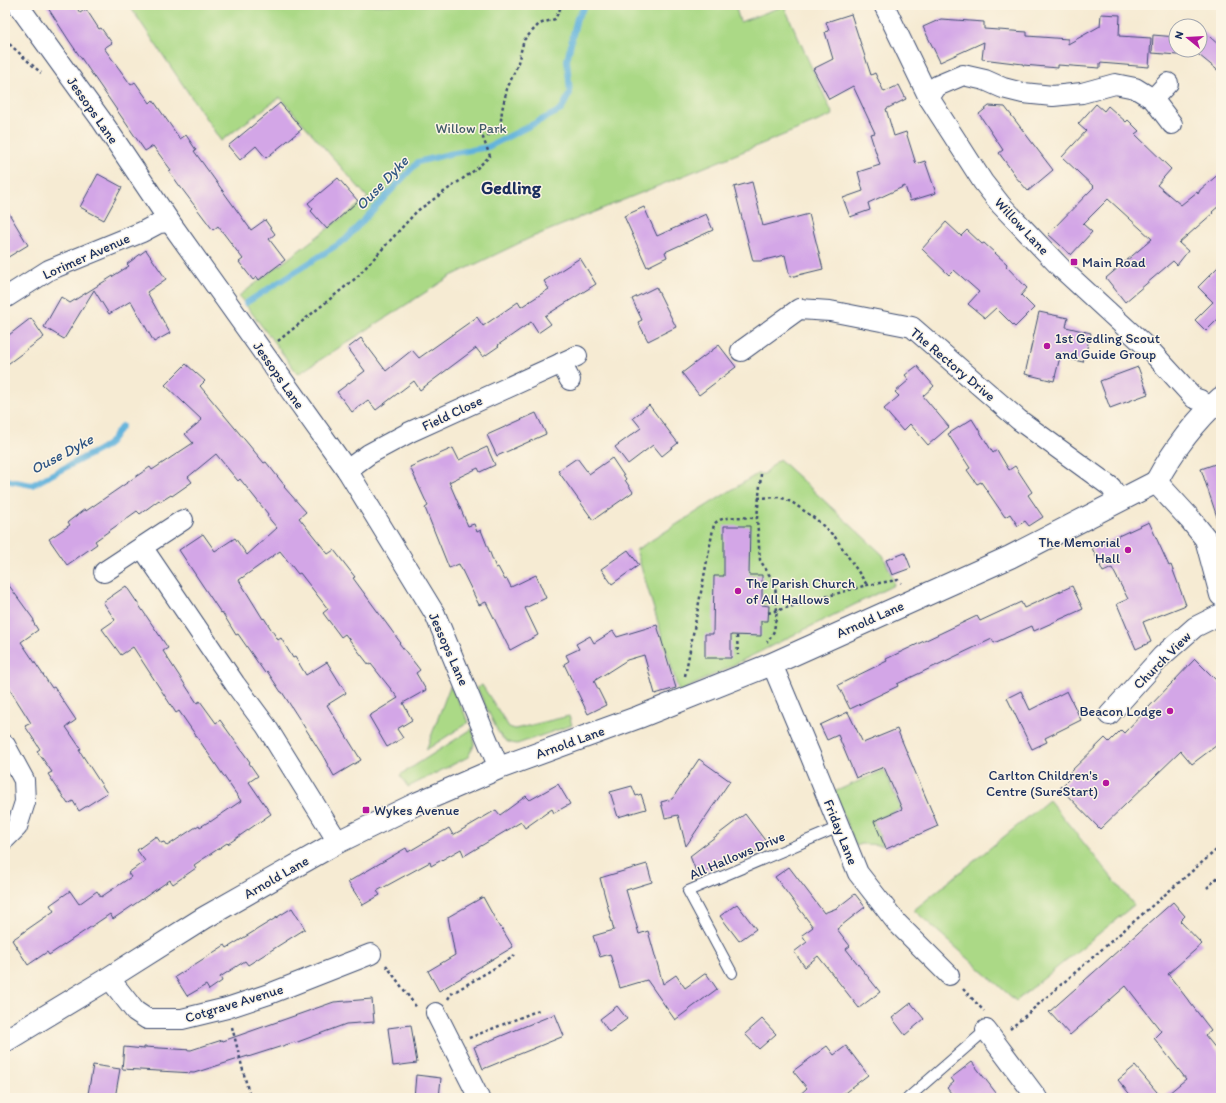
<svg xmlns="http://www.w3.org/2000/svg" width="1226" height="1103" font-family="Itim,sans-serif">
<style>
.green{fill:#abd986;stroke:#638472}
.lines{fill:none;stroke-linecap:round;stroke-linejoin:round}
.stream{stroke:#61b2dc;stroke-width:6}
.building{fill:#d3a6e7}
.service-casing{stroke:#3c4b70;stroke-width:12}
.minor-casing{stroke:#3c4b70;stroke-width:22}
.tertiary-casing{stroke:#3c4b70;stroke-width:24}
.path{stroke:#3c4b70;stroke-width:2.5;stroke-dasharray:3 3;stroke-linecap:butt}
.service{stroke:#fff;stroke-width:10}
.minor{stroke:#fff;stroke-width:20}
.tertiary{stroke:#fff;stroke-width:22}
.poi-dot{fill:#b5179e;stroke:#fcf5e5;stroke-width:1.5}
.labels{text-anchor:middle;stroke-width:3;stroke-linejoin:round;paint-order:stroke}
.street-label{font-size:14px;fill:#1b2f5e;stroke:#fcf5e5}
.park-label{font-size:14px;fill:#3f5a68;stroke:#fcf5e5}
.poi-label{font-size:14px;fill:#1b2f5e;stroke:#fcf5e5;text-anchor:start}
.water-label{font-size:15px;font-style:italic;fill:#305684;stroke:#fcf5e5}
.district-label{font-size:18px;font-weight:bold;fill:#1b2f5e;stroke:#fcf5e5}
</style>
<rect width="100%" height="100%" fill="#fcf5e5"/>
<filter id="ink" filterUnits="userSpaceOnUse"><feTurbulence type="fractalNoise" baseFrequency=".025" numOctaves="2"/><feDisplacementMap in="SourceGraphic" scale="8" xChannelSelector="R" yChannelSelector="G"/><feConvolveMatrix kernelMatrix="1 2 1 2 8 2 1 2 1" color-interpolation-filters="sRGB"/></filter>
<filter id="wash" filterUnits="userSpaceOnUse"><feTurbulence type="fractalNoise" baseFrequency=".012" numOctaves="4" result="noise"/><feDisplacementMap in="SourceGraphic" scale="16" xChannelSelector="R" yChannelSelector="G"/><feGaussianBlur stdDeviation="0.9" result="paint"/><feColorMatrix in="noise" values="0 0 0 0 0 0 0 0 0 0 0 0 0 0 0 0 0 1.4 0 .05"/><feComposite in="paint" operator="in"/></filter>
<g filter="url(#wash)">
<rect width="100%" height="100%" fill="#f6ebd3"/>
<g class="green">
<polygon points="129,5 735,5 740,22 784,6 833,115 530,238 451,276 298,374 239,296 368,198 280,97 221,141"/>
<polygon points="779,459 883,555 892,576 894,585 679,692 636,550 757,474 764,474"/>
<path d="M 482,685 L 509,727 L 515,729 L 569,716 L 572,725 L 517,744 C 507,743 503,740 498,732 L 477,688 Z"/>
<polygon points="450,686 469,722 426,750"/>
<polygon points="472,729 474,737 474,745 468,757 408,787 400,775"/>
<polygon points="884,770 901,809 873,820 883,845 862,844 856,846 834,792"/>
<polygon points="1049,800 1134,905 1016,1001 914,910"/>
</g>
<g class="lines">
<g class="stream">
<polyline points="246,303 345,240 418,162 449,154 488,147 561,110 570,93 567,60 577,18 586,5"/>
<polyline points="5,480 32,485 108,445 122,426"/>
</g>
</g>
<g id="blocks">
<g class="building">
<polygon points="46,5 75,5 80,13 86,9 99,29 101,28 112,43 104,48 131,85 135,82 150,103 153,100 180,139 186,135 196,150 194,151 251,230 265,220 275,234 269,239 285,260 259,280 257,277 253,280 239,262 243,259 218,226 213,230 179,185 169,171 171,170 153,146 145,151 70,42"/>
<polygon points="851,14 871,75 875,73 884,92 899,85 906,99 886,109 894,136 906,132 916,164 925,161 936,193 910,201 905,186 868,203 870,210 850,217 843,198 863,191 858,172 880,165 870,134 875,133 853,86 829,99 813,69 833,59 825,32 829,31 826,22"/>
<polygon points="1101,14 1120,15 1119,36 1151,38 1149,67 1100,63 1100,68 1058,65 1058,68 1023,65 1023,64 982,59 984,42 940,62 923,27 941,19 984,22 984,29 1027,32 1027,36 1068,39 1068,44 1100,26"/>
<polygon points="1200,28 1221,47 1221,73 1194,51 1190,56 1152,53 1153,35 1176,37 1176,50 1200,50"/>
<polygon points="280,103 302,129 266,158 256,146 240,160 228,146"/>
<polygon points="1096,104 1104,111 1108,106 1126,122 1128,120 1139,131 1135,134 1171,169 1157,185 1181,205 1197,192 1198,194 1200,190 1221,172 1221,204 1212,212 1213,213 1179,243 1188,251 1177,265 1173,261 1125,302 1106,278 1152,239 1108,199 1083,224 1092,232 1071,255 1048,234 1094,187 1062,157 1086,131 1078,124"/>
<polygon points="989,106 1005,107 1053,170 1028,191 1014,175 1015,175 999,153 1003,150 979,114"/>
<polygon points="98,174 122,187 104,220 80,207"/>
<polygon points="338,178 358,201 327,229 311,211 313,209 308,203"/>
<polygon points="752,182 763,226 809,214 823,269 790,277 785,255 760,261 753,261 734,187"/>
<polygon points="5,207 28,245 5,259"/>
<polygon points="644,207 657,236 706,214 713,230 665,252 667,257 647,267 624,216"/>
<polygon points="946,222 961,236 967,230 982,244 984,243 1007,264 1006,266 1027,288 1021,295 1034,308 1015,327 996,308 985,318 968,304 979,292 954,270 949,275 922,249"/>
<polygon points="146,250 166,279 147,292 170,333 154,342 131,301 109,314 94,290 64,339 44,327 61,297 70,303 129,266 127,264"/>
<polygon points="580,258 596,284 545,316 551,324 538,333 531,322 498,345 499,346 483,357 476,348 420,390 414,381 376,410 368,400 352,412 337,392 365,371 348,348 361,338 386,371 412,350 419,358 477,317 483,326 518,302 521,307 549,289 544,281"/>
<polygon points="1221,264 1221,316 1206,331 1195,320 1213,302 1198,287"/>
<polygon points="656,287 676,327 648,341 638,322 642,320 632,299"/>
<polygon points="1039,312 1068,318 1066,327 1091,333 1083,362 1060,357 1054,381 1025,374"/>
<polygon points="31,318 44,337 5,366 5,338"/>
<polygon points="719,345 736,367 699,395 682,373"/>
<polygon points="186,364 205,381 200,386 264,463 266,462 285,486 284,487 306,512 299,518 328,554 334,550 355,577 353,578 400,642 399,643 420,670 416,673 426,690 403,703 412,720 397,729 403,738 387,747 369,716 398,698 371,664 369,665 345,634 341,637 323,613 328,609 300,573 298,574 280,551 239,580 263,619 264,618 278,640 281,638 293,658 295,657 306,675 327,662 346,693 327,705 361,760 334,776 323,756 282,692 281,692 267,671 265,673 238,634 236,635 222,612 221,613 179,550 203,534 215,551 235,538 247,555 277,528 267,516 268,514 240,479 238,481 216,454 188,477 192,482 172,496 171,495 160,502 159,500 140,514 137,511 95,541 97,544 67,565 49,539 70,525 68,522 85,509 86,511 150,467 152,470 193,443 185,434 202,420 165,385"/>
<polygon points="917,366 934,386 923,396 949,427 928,445 910,424 903,431 884,409 899,396 895,392 909,380 905,375"/>
<polygon points="1138,367 1148,394 1110,408 1100,381"/>
<polygon points="649,405 678,443 662,456 653,445 628,464 615,447 641,428 633,418"/>
<polygon points="536,413 546,434 497,456 487,435"/>
<polygon points="972,419 993,453 997,450 1009,470 1015,466 1032,492 1028,495 1043,517 1029,526 1025,521 1018,526 1010,514 1005,517 981,482 977,484 967,470 970,468 948,434"/>
<polygon points="487,447 495,465 480,472 478,468 449,482 468,526 474,524 477,532 481,530 496,568 498,567 505,580 507,579 511,587 536,575 546,598 525,608 538,635 510,650 486,602 479,605 459,564 449,568 425,508 428,506 410,467 453,448 459,460"/>
<polygon points="577,458 589,474 612,458 626,479 625,480 633,492 593,520 558,471"/>
<polygon points="1221,462 1221,520 1218,520 1201,469"/>
<polygon points="1149,522 1169,566 1171,565 1186,605 1143,622 1151,642 1136,649 1117,604 1128,599 1112,568 1103,572 1092,548"/>
<polygon points="724,526 750,526 749,575 762,575 762,605 769,606 768,621 761,621 761,636 731,635 731,658 705,658 705,634 713,634 714,576 724,576"/>
<polygon points="628,550 639,565 612,584 601,569"/>
<polygon points="905,553 911,568 892,575 886,560"/>
<polygon points="5,580 34,620 33,622 38,630 21,642 52,688 54,687 76,720 66,727 81,749 79,750 107,793 79,811 73,801 68,804 48,774 52,772 37,751 40,749 25,726 31,723 5,682"/>
<polygon points="126,586 168,648 163,651 197,703 200,701 216,723 220,720 250,762 249,763 258,776 249,782 271,814 228,844 227,843 194,865 196,868 173,884 170,880 113,919 110,914 49,955 47,952 28,965 12,940 54,911 50,905 70,891 79,904 97,891 101,897 131,877 128,873 145,861 137,850 156,836 161,843 164,842 167,846 199,825 200,827 210,821 210,822 241,801 179,711 176,713 133,647 121,655 102,629 115,620 103,602"/>
<polygon points="1072,586 1083,609 1034,631 1032,626 994,643 992,639 897,684 898,686 850,709 838,685 887,661 886,659 977,616 980,621 1021,602 1024,608"/>
<polygon points="657,625 676,688 655,694 644,655 627,660 594,681 606,705 588,714 564,664 569,661 566,655 579,649 576,644 590,636 594,643 613,631 617,637"/>
<polygon points="1195,659 1221,685 1221,742 1192,764 1181,751 1100,829 1060,788 1070,778 1067,775 1105,738 1109,742 1121,730 1124,733"/>
<polygon points="1021,691 1030,710 1067,691 1081,720 1045,738 1047,742 1032,749 1007,698"/>
<polygon points="848,712 863,743 897,729 938,826 886,849 874,821 902,809 884,767 856,778 838,735 827,740 820,725"/>
<polygon points="699,759 730,781 686,846 678,815 665,818 661,802 672,799"/>
<polygon points="558,784 570,804 554,813 552,809 525,828 521,822 464,856 461,849 431,866 430,862 377,891 380,895 363,905 348,882 406,848 408,852 449,828 453,835 496,810 500,815 526,796 530,800"/>
<polygon points="632,786 636,796 641,794 646,809 618,817 610,792"/>
<polygon points="745,814 767,843 748,857 747,855 697,874 690,856"/>
<polygon points="647,864 652,882 626,890 639,934 648,931 663,984 676,975 685,988 706,973 717,989 675,1020 647,980 620,988 610,954 600,957 593,936 614,930 600,878"/>
<polygon points="789,867 824,913 837,908 855,894 865,907 837,929 850,946 846,949 880,992 859,1008 818,956 805,967 794,952 807,942 802,935 813,927 775,877"/>
<polygon points="483,897 500,928 501,927 513,947 439,991 428,971 455,955 448,917"/>
<polygon points="1173,902 1185,916 1180,921 1202,944 1168,974 1211,1030 1205,1035 1221,1055 1221,1098 1163,1098 1186,1079 1154,1038 1161,1031 1126,986 1070,1035 1049,1012"/>
<polygon points="737,904 756,929 739,941 720,916"/>
<polygon points="292,908 305,929 248,965 245,961 220,977 222,981 209,990 206,985 187,996 175,977 225,945 227,948"/>
<polygon points="372,999 374,1022 346,1024 295,1043 295,1042 248,1057 248,1056 194,1073 122,1069 124,1047 144,1049 144,1047 191,1050 222,1040 223,1041 334,1002"/>
<polygon points="911,1003 924,1019 905,1035 892,1018"/>
<polygon points="617,1006 627,1019 609,1032 600,1019"/>
<polygon points="555,1014 564,1036 483,1069 474,1047"/>
<polygon points="762,1019 776,1034 759,1049 745,1034"/>
<polygon points="411,1025 417,1063 393,1066 388,1028"/>
<polygon points="827,1046 834,1055 846,1046 868,1075 838,1098 796,1098 807,1088 793,1071"/>
<polygon points="972,1062 1000,1098 955,1098 947,1088 954,1082 951,1078"/>
<polygon points="93,1065 120,1069 115,1098 88,1094"/>
<polygon points="1135,1066 1162,1098 1133,1098 1118,1080"/>
<polygon points="416,1075 441,1078 439,1098 414,1098"/>
</g>
</g>
</g>
<g filter="url(#ink)">
<use href="#blocks" fill-opacity="0" stroke="#3c4b70" stroke-width="1"/>
<g class="lines">
<defs>
<g id="service">
<polyline points="732,973 688,891 839,827"/>
<polyline points="908,1098 986,1030"/>
</g>
<g id="minor">
<polyline points="18,5 102,121 170,222 347,470 435,614 499,768"/>
<polyline points="884,5 929,98 983,182 1001,205 1062,269 1151,351 1194,398 1200,400 1210,408"/>
<polyline points="929,98 937,86 963,75 985,80 1003,88 1023,93 1053,96 1082,93 1115,84 1135,88 1153,99 1172,124"/>
<polyline points="1153,99 1168,83"/>
<polyline points="5,298 49,270 142,232 159,223 170,222"/>
<polyline points="741,351 799,309 830,311 912,327 1019,420 1111,487 1119,501"/>
<polyline points="561,363 570,380"/>
<polyline points="347,470 369,454 410,432 577,356"/>
<polyline points="142,547 235,684 266,726 338,842"/>
<polyline points="104,572 183,520"/>
<polyline points="772,664 811,757 858,873 897,923 949,975"/>
<polyline points="1109,715 1162,656 1195,627 1221,614"/>
<polyline points="5,745 24,780 25,802 17,827 5,839"/>
<polyline points="109,978 135,1011 147,1019 182,1019 227,1008 269,994 371,954"/>
<polyline points="436,1013 479,1098"/>
<polyline points="986,1030 1037,1098"/>
</g>
<g id="tertiary">
<polyline points="1156,482 1190,519 1206,539 1221,595"/>
<path d="M 1156,482 C 1174,449 1193,423 1221,398"/>
<polyline points="5,1041 109,978 204,918 338,842 418,803 499,768 639,717 772,664 1010,557 1156,482"/>
</g>
</defs>
<use href="#service" class="service-casing"/>
<use href="#minor" class="minor-casing"/>
<use href="#tertiary" class="tertiary-casing"/>
<g class="path">
<polyline points="5,40 41,73"/>
<polyline points="278,341 356,278 417,211 475,170 490,156 483,138 500,130 502,110 507,89 517,66 524,40 539,24 555,19 562,5"/>
<polyline points="761,474 757,518 760,560 775,584 777,611 774,631 771,637 767,642"/>
<polyline points="758,498 779,497 785,499 793,503 817,520 835,537 867,585"/>
<polyline points="768,613 867,585 898,580 901,583"/>
<polyline points="737,636 738,655"/>
<path d="M 685,676 L 714,524 C 724,514 744,518 757,518"/>
<polyline points="1207,888 1221,874"/>
<polyline points="386,965 417,1008"/>
<polyline points="963,989 984,1011"/>
<polyline points="448,999 451,994 518,954"/>
<polyline points="232,1027 250,1098"/>
<polyline points="1010,1029 1221,846"/>
<polyline points="469,1038 539,1010"/>
</g>
<use href="#service" class="service"/>
<use href="#minor" class="minor"/>
<use href="#tertiary" class="tertiary"/>
</g>
</g>
<g class="poi-dot">
<rect x="1070" y="258" width="8" height="8" rx="2"/>
<circle cx="1047" cy="346" r="4"/>
<circle cx="1128" cy="550" r="4"/>
<circle cx="738" cy="591" r="4"/>
<circle cx="1170" cy="711" r="4"/>
<circle cx="1106" cy="783" r="4"/>
<rect x="362" y="806" width="8" height="8" rx="2"/>
</g>
<g class="labels">
<g class="street-label">
<text transform="translate(93 110) rotate(55)" y="5">Jessops Lane</text>
<text transform="translate(1022 226) rotate(47)" y="5">Willow Lane</text>
<text transform="translate(86 256) rotate(-24)" y="5">Lorimer Avenue</text>
<text transform="translate(953 364) rotate(40)" y="5">The Rectory Drive</text>
<text transform="translate(279 375) rotate(55)" y="5">Jessops Lane</text>
<text transform="translate(452 413) rotate(-25)" y="5">Field Close</text>
<text transform="translate(870 619) rotate(-24)" y="5">Arnold Lane</text>
<text transform="translate(449 649) rotate(66)" y="5">Jessops Lane</text>
<text transform="translate(1162 660) rotate(-45)" y="5">Church View</text>
<text transform="translate(570 742) rotate(-20)" y="5">Arnold Lane</text>
<text transform="translate(841 832) rotate(68)" y="5">Friday Lane</text>
<text transform="translate(737 855) rotate(-23)" y="5">All Hallows Drive</text>
<text transform="translate(276 877) rotate(-30)" y="5">Arnold Lane</text>
<text transform="translate(234 1003) rotate(-17)" y="5">Cotgrave Avenue</text>
</g>
<g class="park-label">
<text x="471" y="133">Willow Park</text>
</g>
<g class="poi-label">
<text x="1082" y="267">Main Road</text>
<text x="1055" y="343">1st Gedling Scout<tspan x="1055" dy="16">and Guide Group</tspan></text>
<text x="1120" y="547" text-anchor="end">The Memorial<tspan x="1120" dy="16">Hall</tspan></text>
<text x="746" y="588">The Parish Church<tspan x="746" dy="16">of All Hallows</tspan></text>
<text x="1162" y="716" text-anchor="end">Beacon Lodge</text>
<text x="1098" y="780" text-anchor="end">Carlton Children's<tspan x="1098" dy="16">Centre (SureStart)</tspan></text>
<text x="374" y="815">Wykes Avenue</text>
</g>
<g class="water-label">
<text transform="translate(382 183) rotate(-46)" y="5">Ouse Dyke</text>
<text transform="translate(62 454) rotate(-28)" y="5">Ouse Dyke</text>
</g>
<g class="district-label">
<text x="511" y="194">Gedling</text>
</g>
</g>
<rect width="1226" height="1103" fill="none" stroke="#fcf5e5" stroke-width="20"/>
<g transform="translate(1188 38) rotate(288)"><circle r="19" fill="#fcf5e5" stroke="#a2a6af"/>
<path d="M0-3L7 15L0 10L-7 15Z" fill="#b5179e"/>
<text y="-6" font-size="11" font-weight="bold" text-anchor="middle" fill="#1b2f5e">N</text>
</g>
</svg>
